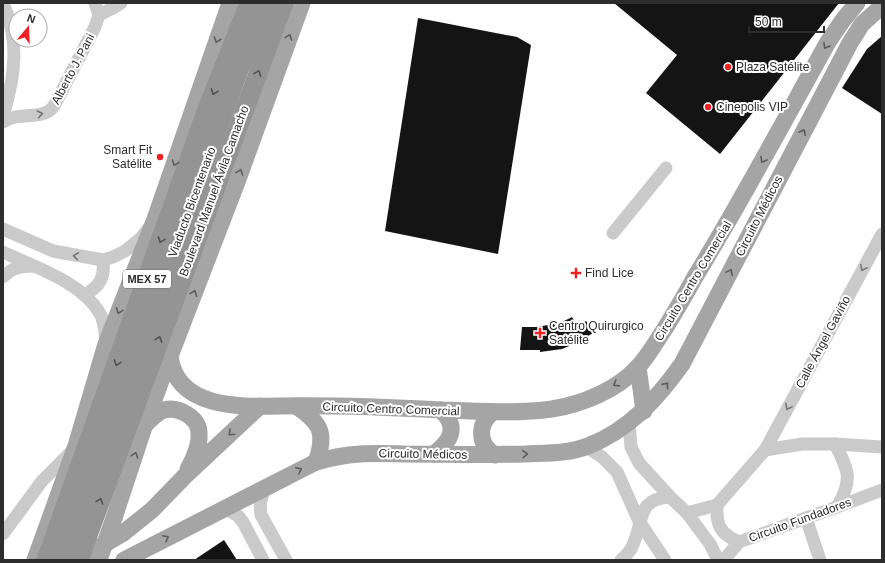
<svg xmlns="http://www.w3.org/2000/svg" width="885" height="563" font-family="Helvetica,sans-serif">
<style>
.building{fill:#141414}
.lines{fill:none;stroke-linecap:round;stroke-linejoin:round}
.minor{stroke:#cacaca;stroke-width:13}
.major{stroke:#a5a5a5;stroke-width:17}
.highway{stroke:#949494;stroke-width:19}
.major-bridge{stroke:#a5a5a5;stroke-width:17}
.highway-bridge{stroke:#949494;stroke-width:19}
.oneway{stroke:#5d5d5d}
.oneway2{stroke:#515151}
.oneway3{stroke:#747474}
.poi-dot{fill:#f22124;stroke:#fff;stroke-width:1.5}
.labels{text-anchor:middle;stroke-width:4;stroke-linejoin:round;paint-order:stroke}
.shield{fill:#fff;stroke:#6c6c6c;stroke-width:1}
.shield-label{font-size:11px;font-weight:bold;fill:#2d2d2d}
.poi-label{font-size:12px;fill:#2d2d2d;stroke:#fff;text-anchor:start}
.street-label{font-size:12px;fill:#2d2d2d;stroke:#fff}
</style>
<rect width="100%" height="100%" fill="#fff"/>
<g class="building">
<polygon points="614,3 839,3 720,154 646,93 677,55"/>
<polygon points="418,18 517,37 531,45 498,254 385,231"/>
<polygon points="882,36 882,114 842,88 867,49"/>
<polygon points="572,317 578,326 586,321 595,332 574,344 562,349 540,352 540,350 520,350 522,327 536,327 560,323"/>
<polygon points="224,540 237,560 194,560"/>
</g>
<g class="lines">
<g class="minor">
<polyline points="99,15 113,8 121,3"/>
<path d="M 3,116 C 15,77 20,41 3,3"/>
<path d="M 3,122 C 19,112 34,119 47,112 C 50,111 52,108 54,106 L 95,27 L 99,15 L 95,3"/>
<polyline points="3,229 53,251 103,260 113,257 125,251 141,238 148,229"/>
<polyline points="613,233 666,168"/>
<path d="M 3,252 C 34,267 80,281 99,312 C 105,321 105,332 106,342"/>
<path d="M 3,277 C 13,267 19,267 33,266"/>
<path d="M 84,295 C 100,287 105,277 103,260"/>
<polyline points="629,423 631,447 639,463 670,497 687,513 710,544 718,560"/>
<path d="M 835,444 C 849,471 853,480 837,507"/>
<polyline points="587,447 602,457 617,472 639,521 665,560"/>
<polyline points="765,450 802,444 835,444 882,447"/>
<path d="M 265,488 C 261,498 259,504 261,515 L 286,560"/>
<path d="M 717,505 C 716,525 720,534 739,542"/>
<polyline points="225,508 238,516 243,522 263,560"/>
<polyline points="687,513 717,505 765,450 882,234"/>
<polyline points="806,518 820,560"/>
<polyline points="3,534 42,481 75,448"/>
<path d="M 621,560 C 627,555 632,549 634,542 C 644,519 637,499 670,497"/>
<polyline points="724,560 739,542 837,507 882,490"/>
</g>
<g class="major">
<path d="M 170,356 C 176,408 238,407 278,406 C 332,405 387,407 442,410 C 479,411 515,414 552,409 C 583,404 617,390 638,367 C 649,355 657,340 666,327 C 676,310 686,294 695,277 C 742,200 784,121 828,42 L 843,20 L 857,3"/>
<polyline points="638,367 644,411"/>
<path d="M 296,406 C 320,422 327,433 316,462"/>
<path d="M 493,412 C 477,424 478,445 495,455"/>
<path d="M 145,425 C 151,419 156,413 164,410 C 179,406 199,418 199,433 C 200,446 194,458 188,469"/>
<path d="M 434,454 C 451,441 459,427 441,410"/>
<polyline points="114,518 144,427 170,356 237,182 302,3"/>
<polyline points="35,560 76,446 106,344 155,219 230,3"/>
<polyline points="77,560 122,534 152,510 185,476 260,406"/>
<path d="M 124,560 L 316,462 C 349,452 373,453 406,454 C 446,454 485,455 525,454 C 546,453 568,454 588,446 C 629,430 657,399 682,364 L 850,43 L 862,24 L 882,6"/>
</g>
<g class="highway">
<polyline points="87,538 284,3"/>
<polyline points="46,560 206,112 249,3"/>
<polyline points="65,560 105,442 239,70 267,3"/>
</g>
<polyline class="major-bridge" points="99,560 114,518"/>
<polyline class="highway-bridge" points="79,560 87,538"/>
</g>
<defs><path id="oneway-chevron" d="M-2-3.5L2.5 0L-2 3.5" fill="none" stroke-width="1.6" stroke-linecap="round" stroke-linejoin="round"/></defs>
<g class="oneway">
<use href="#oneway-chevron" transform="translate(289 37) rotate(-70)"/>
<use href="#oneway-chevron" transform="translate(217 40) rotate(109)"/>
<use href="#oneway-chevron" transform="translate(826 46) rotate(120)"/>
<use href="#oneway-chevron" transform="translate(803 132) rotate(-63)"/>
<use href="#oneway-chevron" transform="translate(763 160) rotate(119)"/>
<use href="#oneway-chevron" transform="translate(175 163) rotate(110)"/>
<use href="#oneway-chevron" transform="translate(240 172) rotate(-70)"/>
<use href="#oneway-chevron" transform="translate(730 272) rotate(-62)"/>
<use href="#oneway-chevron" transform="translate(194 293) rotate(-69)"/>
<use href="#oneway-chevron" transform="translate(119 311) rotate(111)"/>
<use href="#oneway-chevron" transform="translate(616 384) rotate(148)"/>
<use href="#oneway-chevron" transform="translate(666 385) rotate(-51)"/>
<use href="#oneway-chevron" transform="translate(231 433) rotate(137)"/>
<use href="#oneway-chevron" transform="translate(525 454) rotate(-2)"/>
<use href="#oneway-chevron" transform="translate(135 455) rotate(-72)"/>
<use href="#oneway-chevron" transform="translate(299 470) rotate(-26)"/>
<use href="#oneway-chevron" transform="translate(166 538) rotate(-27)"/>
</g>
<g class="oneway2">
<use href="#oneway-chevron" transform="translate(258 73) rotate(-69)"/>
<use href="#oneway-chevron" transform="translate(214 92) rotate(111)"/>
<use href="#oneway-chevron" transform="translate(161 240) rotate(110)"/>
<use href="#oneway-chevron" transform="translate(159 339) rotate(-70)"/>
<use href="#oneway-chevron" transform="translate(117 363) rotate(110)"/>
<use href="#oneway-chevron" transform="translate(100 501) rotate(-70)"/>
</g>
<g class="oneway3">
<use href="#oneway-chevron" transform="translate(40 114) rotate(-11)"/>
<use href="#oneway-chevron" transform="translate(76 256) rotate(-172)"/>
<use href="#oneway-chevron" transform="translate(863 268) rotate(118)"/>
<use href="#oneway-chevron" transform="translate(788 407) rotate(118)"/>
</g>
<g class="poi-dot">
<circle cx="728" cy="67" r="4"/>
<circle cx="708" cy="107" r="4"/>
<circle cx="160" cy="157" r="4"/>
<path d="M574 267h4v4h4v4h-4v4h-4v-4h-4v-4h4z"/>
<path d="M538 327h4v4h4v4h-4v4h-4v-4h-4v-4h4z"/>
</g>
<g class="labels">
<rect class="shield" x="123" y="270" width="48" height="18" rx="3"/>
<g class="shield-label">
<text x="147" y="283">MEX 57</text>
</g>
<g class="poi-label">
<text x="736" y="71">Plaza Satélite</text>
<text x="716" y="111">Cinepolis VIP</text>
<text x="152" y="154" text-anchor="end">Smart Fit<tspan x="152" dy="14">Satélite</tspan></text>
<text x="585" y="277">Find Lice</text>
<text x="549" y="330">Centro Quirurgico<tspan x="549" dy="14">Satélite</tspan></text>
</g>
<g class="street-label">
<text transform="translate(73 69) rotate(-62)" y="4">Alberto J. Pani</text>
<text transform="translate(214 191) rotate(-70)" y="4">Boulevard Manuel Ávila Camacho</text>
<text transform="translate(192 202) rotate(-70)" y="4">Viaducto Bicentenario</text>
<text transform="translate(759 216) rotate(-63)" y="4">Circuito Médicos</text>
<text transform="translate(693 281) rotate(-59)" y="4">Circuito Centro Comercial</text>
<text transform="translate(823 342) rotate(-62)" y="4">Calle Ángel Gaviño</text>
<text transform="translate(391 409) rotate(2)" y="4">Circuito Centro Comercial</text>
<text transform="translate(423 454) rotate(1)" y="4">Circuito Médicos</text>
<text transform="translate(800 520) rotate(-20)" y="4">Circuito Fundadores</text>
</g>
</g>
<rect width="885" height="563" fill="none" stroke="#2d2d2d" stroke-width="8"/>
<g transform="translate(28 28) rotate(19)"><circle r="19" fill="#ffffff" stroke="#ababab"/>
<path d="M0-3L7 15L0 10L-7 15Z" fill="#f22124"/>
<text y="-6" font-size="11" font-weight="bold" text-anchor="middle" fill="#2d2d2d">N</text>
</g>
<path d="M749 26v6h75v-6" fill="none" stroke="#2d2d2d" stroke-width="2"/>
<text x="755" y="26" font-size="12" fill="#2d2d2d" stroke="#ffffff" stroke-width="3" paint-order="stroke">50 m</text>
</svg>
